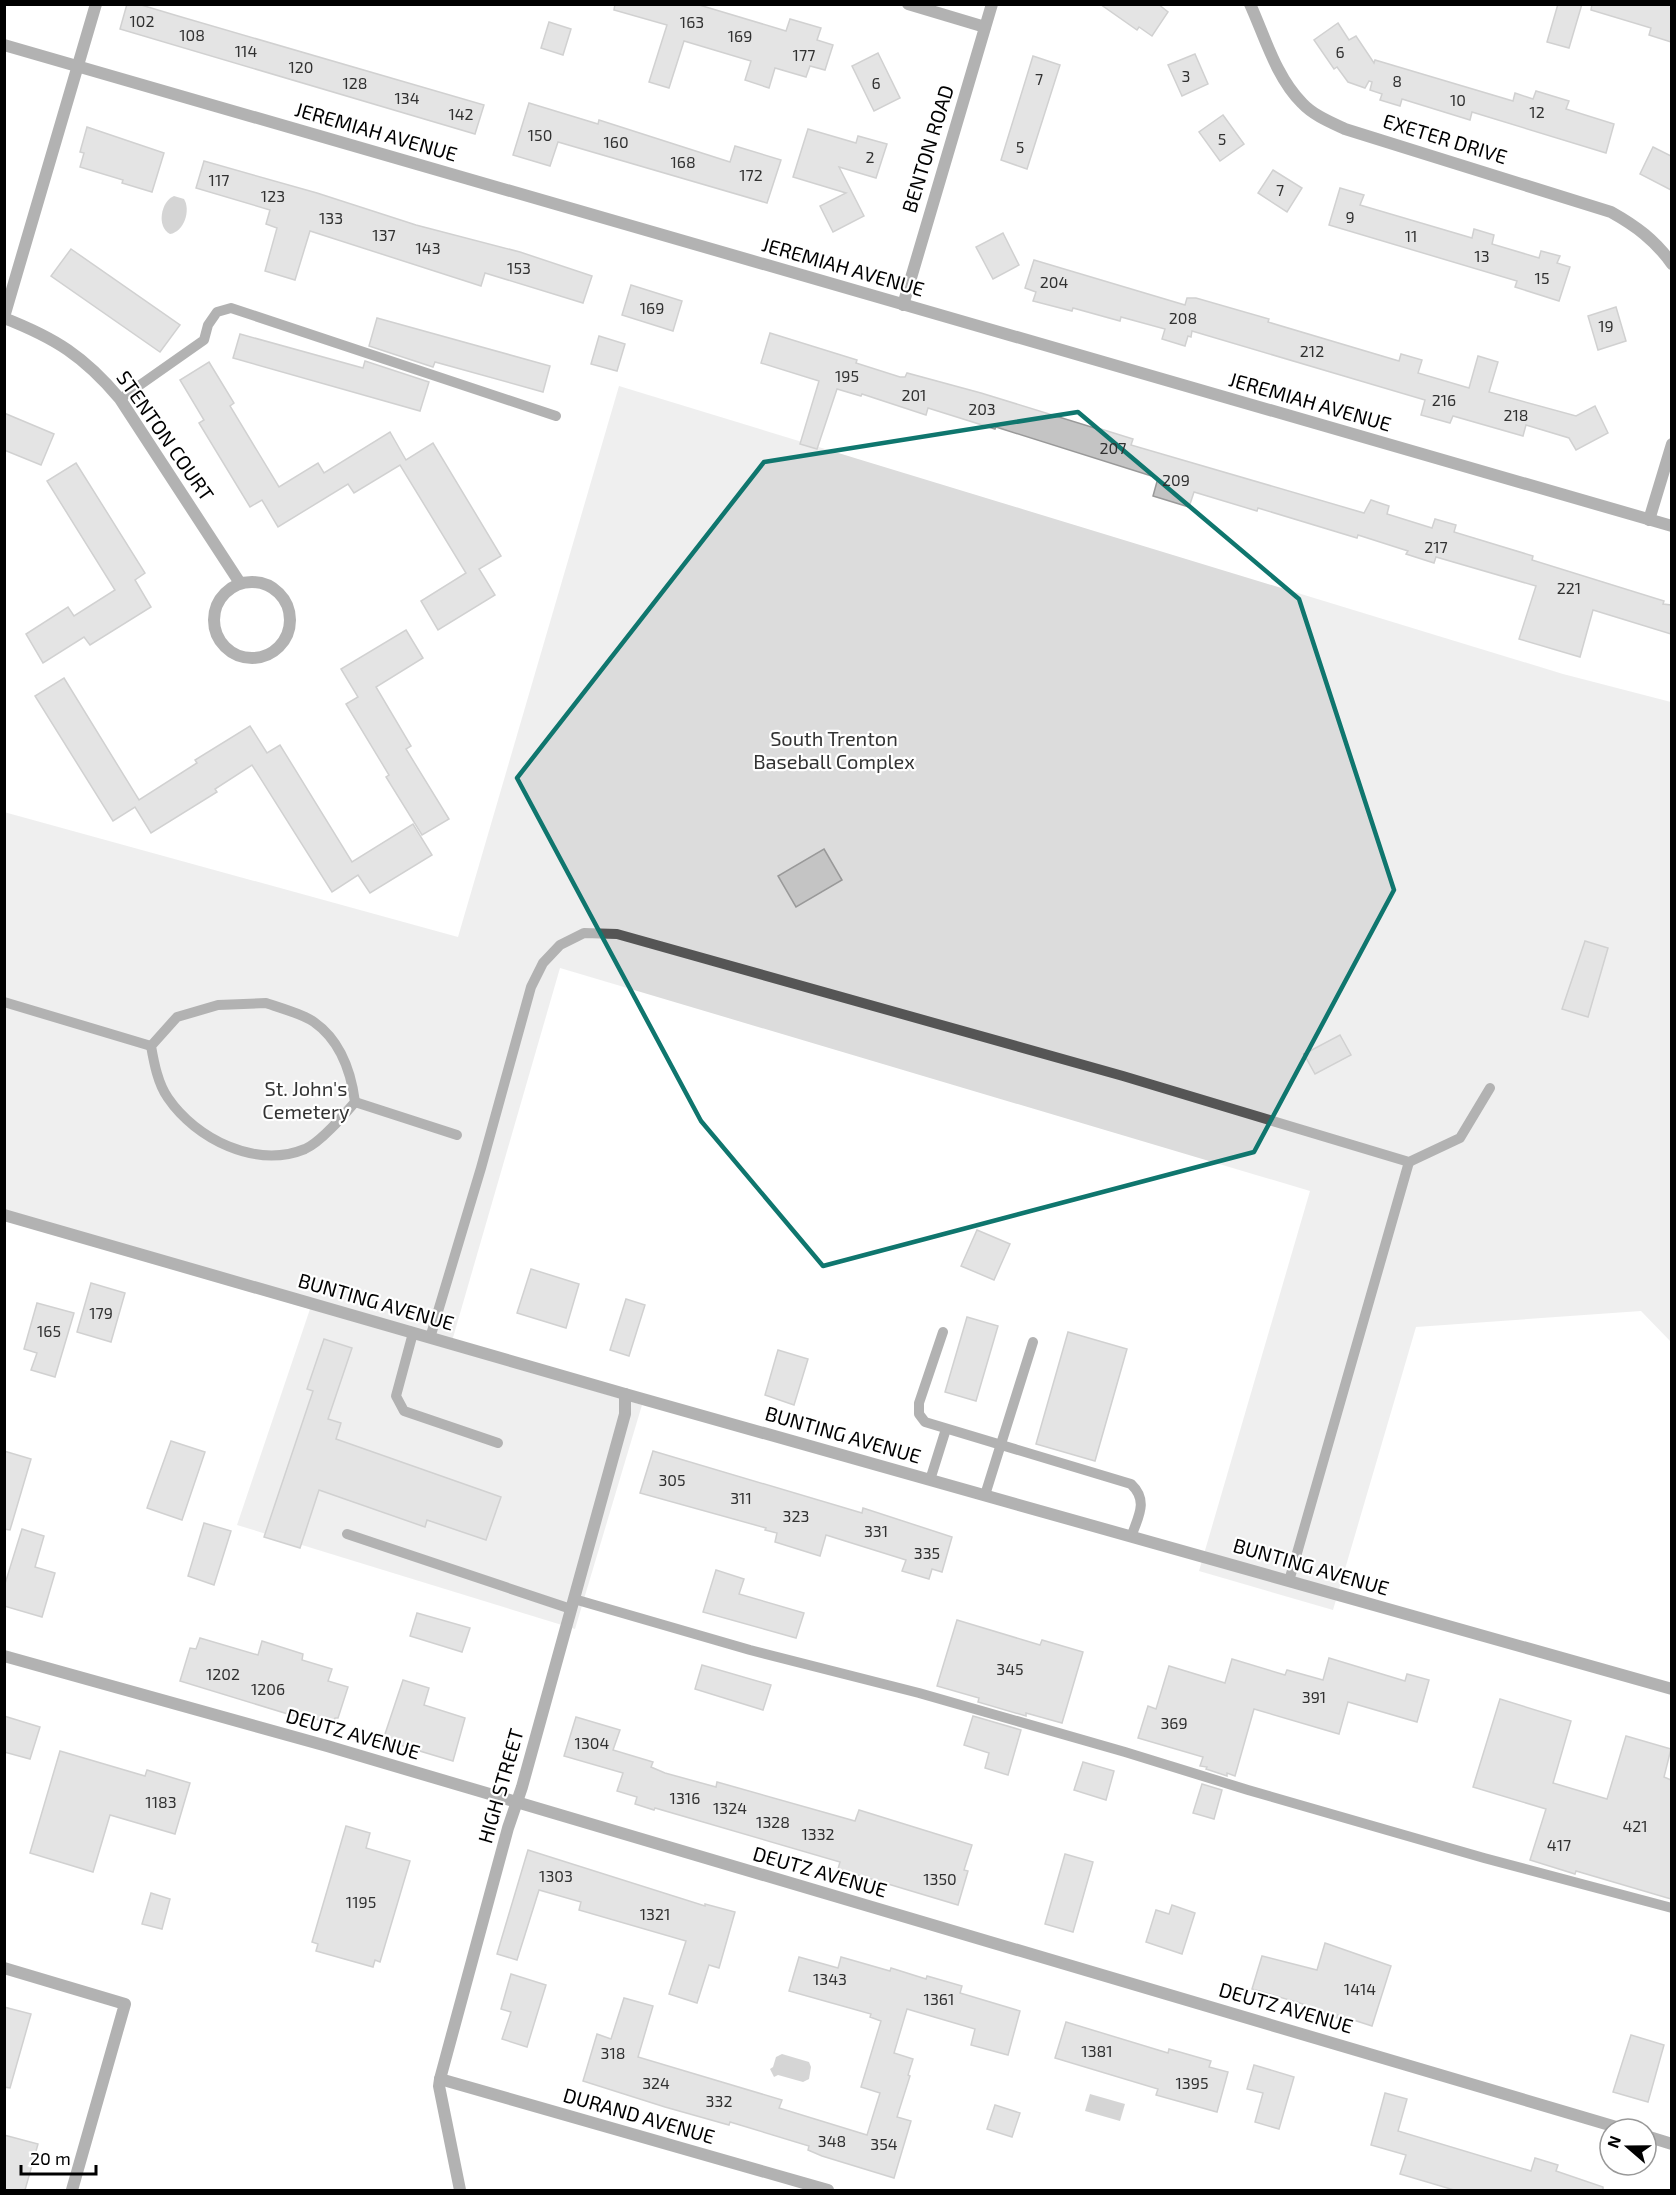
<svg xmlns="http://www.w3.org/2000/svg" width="1676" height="2195" font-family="'Exo 2',sans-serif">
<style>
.green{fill:#dcdcdc}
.water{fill:#a3a3a3}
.building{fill:#c4c4c4;stroke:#999;stroke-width:1.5}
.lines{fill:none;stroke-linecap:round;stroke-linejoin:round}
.lane{stroke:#555;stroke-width:10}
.street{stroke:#555;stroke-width:12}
.marked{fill:none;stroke:#0f766e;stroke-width:4.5;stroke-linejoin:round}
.labels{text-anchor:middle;stroke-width:4.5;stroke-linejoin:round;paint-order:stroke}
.number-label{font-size:16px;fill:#313131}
.street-label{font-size:20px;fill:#000;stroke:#fff}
.park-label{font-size:20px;fill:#333;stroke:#fff}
</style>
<rect width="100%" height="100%" fill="#fff"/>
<polygon class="green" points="619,386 1563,674 1671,702 1671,1342 1641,1311 1416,1327 1333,1610 1199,1571 1310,1191 560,968 450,1348 642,1405 575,1629 237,1525 310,1309 5,1221 4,812 458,937"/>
<g class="water">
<path d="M 174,196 L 184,199 C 191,210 184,232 170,234 C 156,227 161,201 174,196 Z"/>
<polygon points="782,2054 809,2062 811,2067 809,2079 803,2082 778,2075 774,2077 770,2069 773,2067 776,2057"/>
<polygon points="1090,2094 1125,2104 1120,2121 1085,2111"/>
</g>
<g class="building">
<polygon points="127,4 138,4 178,16 484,105 475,134 120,29"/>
<polygon points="615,4 696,4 786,31 790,19 821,28 817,40 833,45 825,70 810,66 806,77 775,68 769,88 745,80 751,61 684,41 669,88 649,82 667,25 614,10"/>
<polygon points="1100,4 1158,4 1168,12 1152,36 1139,27 1137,30"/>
<polygon points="1558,4 1582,4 1569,48 1547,42"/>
<polygon points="1592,4 1671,4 1671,42 1649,35 1651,28 1591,10"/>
<polygon points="549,22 571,29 563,55 541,48"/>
<polygon points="1338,23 1349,40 1356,36 1374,63 1375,60 1513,101 1515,93 1533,99 1536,91 1569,101 1566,109 1614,124 1606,153 1472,112 1470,120 1402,99 1400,106 1380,100 1382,94 1370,90 1372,82 1369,81 1365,88 1348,82 1337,67 1334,69 1314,40"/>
<polygon points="878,53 900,98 874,111 852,66"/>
<polygon points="1195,54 1208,84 1182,96 1168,65"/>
<polygon points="1033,56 1060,65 1027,169 1001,160"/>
<polygon points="529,103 598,124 599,120 730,162 735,146 781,160 767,203 558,142 550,166 513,155"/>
<polygon points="1223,115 1244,144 1220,161 1199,132"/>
<polygon points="87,127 164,153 152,192 122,183 123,180 80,167 84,153 80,152"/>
<polygon points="808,129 856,143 858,136 887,144 876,178 839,167 864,216 833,232 820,206 846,193 793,177"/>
<polygon points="1653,147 1671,156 1671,190 1640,174"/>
<polygon points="204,161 317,193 416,225 520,252 592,276 583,303 485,273 481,286 310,231 295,280 265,271 277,228 266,224 270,210 196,188"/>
<polygon points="1273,170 1302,188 1287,212 1258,193"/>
<polygon points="1340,188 1364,195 1360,205 1472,238 1474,229 1494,235 1492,244 1539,258 1541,251 1560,256 1557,263 1570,267 1559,301 1515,287 1517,281 1329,225"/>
<polygon points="1003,233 1019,265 993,279 976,247"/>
<polygon points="71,249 180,325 160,352 51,276"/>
<polygon points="1034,260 1185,305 1187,298 1196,298 1269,319 1268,322 1399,361 1401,354 1422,360 1418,373 1469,388 1478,356 1498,362 1489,392 1576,416 1595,406 1608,433 1576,450 1569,438 1526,425 1523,436 1453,416 1450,423 1421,415 1425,400 1192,331 1191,337 1188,336 1185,346 1162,339 1165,329 1121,317 1120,321 1073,308 1072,311 1033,301 1036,292 1025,288"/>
<polygon points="631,285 682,301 673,331 622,315"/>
<polygon points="1616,307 1626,341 1598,350 1588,316"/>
<polygon points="377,318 550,366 543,392 435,362 433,367 369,346"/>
<polygon points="770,333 857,360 856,363 900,377 905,377 907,373 981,393 1101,430 1101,429 1133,439 1131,445 1364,513 1371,500 1389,506 1387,514 1432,528 1435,519 1456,525 1454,532 1533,556 1532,560 1664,601 1663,604 1671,605 1671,634 1593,610 1580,657 1519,639 1536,586 1436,557 1434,563 1406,554 1408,551 1358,535 1357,538 1258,508 1257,511 1194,492 1189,507 1153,496 1158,478 996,427 995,429 928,408 926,415 862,394 861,396 837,389 817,449 800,444 819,381 761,363"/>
<polygon points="240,334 363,368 365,361 429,382 420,411 233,358"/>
<polygon points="599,336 625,344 617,371 591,364"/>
<polygon points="209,362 234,403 230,406 279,487 318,463 324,473 390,432 406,460 433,443 501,556 479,569 495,595 438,630 421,601 466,573 400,465 354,493 348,484 278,527 262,500 250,507 199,423 204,420 180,380"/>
<polygon points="4,413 54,434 41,465 4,450"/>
<polygon points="76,463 145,573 135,580 151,607 90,645 84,637 43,663 26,634 68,607 74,616 115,590 47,481"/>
<polygon points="406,630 423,658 376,687 411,746 406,749 449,819 422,835 386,777 389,775 346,704 358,697 341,669"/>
<polygon points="64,678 139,800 197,763 195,760 250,726 267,753 280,745 352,862 413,824 432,855 370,893 358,875 332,892 252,765 215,789 217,792 151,833 135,807 113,821 35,696"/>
<polygon points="824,849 842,880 796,907 778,876"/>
<polygon points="1585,941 1608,948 1588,1017 1562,1009"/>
<polygon points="1340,1035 1351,1055 1315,1074 1304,1054"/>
<polygon points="977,1230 1010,1244 994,1280 961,1266"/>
<polygon points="531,1269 579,1284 566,1328 517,1313"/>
<polygon points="91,1283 125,1293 111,1342 77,1332"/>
<polygon points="626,1299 645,1305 629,1356 610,1350"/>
<polygon points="37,1303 74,1313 55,1377 31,1370 37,1353 24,1349"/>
<polygon points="967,1317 998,1326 976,1401 945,1392"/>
<polygon points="1068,1332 1127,1349 1095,1461 1036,1444"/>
<polygon points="324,1339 352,1348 328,1419 341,1423 336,1439 501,1497 486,1540 427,1520 425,1527 319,1490 300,1548 264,1537 313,1391 307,1389"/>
<polygon points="778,1350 808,1359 794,1405 765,1395"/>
<polygon points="171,1441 205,1452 182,1520 147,1508"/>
<polygon points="4,1451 31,1459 10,1530 4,1529"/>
<polygon points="653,1451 862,1513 863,1508 952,1537 942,1572 932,1569 929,1579 902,1571 906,1560 826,1535 820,1556 775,1542 777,1533 765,1530 766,1528 640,1493"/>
<polygon points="204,1523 231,1531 214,1585 188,1576"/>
<polygon points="22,1529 44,1536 35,1567 55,1573 42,1617 4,1606 4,1587"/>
<polygon points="716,1570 744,1579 739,1594 804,1613 796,1638 703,1612"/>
<polygon points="417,1613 470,1628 462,1652 410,1636"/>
<polygon points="957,1620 1040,1645 1042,1640 1083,1652 1062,1723 1026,1713 1026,1716 978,1702 979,1698 937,1686"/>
<polygon points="200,1638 258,1655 262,1641 303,1654 302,1660 332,1669 328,1681 348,1687 338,1718 335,1718 333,1724 302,1715 301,1718 180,1681 190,1648 196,1649"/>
<polygon points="1329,1658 1405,1681 1407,1674 1429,1680 1417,1722 1348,1702 1339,1734 1254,1709 1235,1776 1227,1773 1227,1776 1206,1769 1207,1767 1200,1766 1203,1757 1138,1738 1148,1706 1156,1709 1169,1666 1225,1683 1232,1659 1285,1675 1287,1670 1323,1680"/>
<polygon points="702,1665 771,1685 763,1710 695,1689"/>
<polygon points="403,1680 429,1688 424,1705 465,1718 453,1761 383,1740"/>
<polygon points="1500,1699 1571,1721 1553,1783 1607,1799 1626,1736 1671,1749 1664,1777 1671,1780 1671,1899 1576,1871 1575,1874 1530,1860 1546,1809 1473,1787"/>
<polygon points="4,1716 40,1727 30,1759 4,1752"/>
<polygon points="973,1716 1021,1730 1008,1775 985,1768 989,1753 964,1745"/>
<polygon points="576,1717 620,1730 613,1750 653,1762 651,1767 665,1773 716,1787 717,1782 855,1821 859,1810 972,1845 964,1870 968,1871 958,1905 838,1869 840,1862 655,1808 654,1810 635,1804 637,1797 617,1791 623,1773 564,1756"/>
<polygon points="60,1751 145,1776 147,1770 190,1783 175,1834 110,1815 93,1872 30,1853"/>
<polygon points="1083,1762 1114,1771 1106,1800 1074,1790"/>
<polygon points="1202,1784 1222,1790 1214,1819 1193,1813"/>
<polygon points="346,1826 370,1833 366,1848 410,1861 380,1962 375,1960 373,1967 316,1951 318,1944 312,1942"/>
<polygon points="528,1850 705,1906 705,1904 735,1912 719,1968 709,1965 697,2003 669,1994 686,1941 579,1910 581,1902 539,1890 517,1960 497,1954"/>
<polygon points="1065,1854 1093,1862 1073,1932 1045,1924"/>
<polygon points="151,1893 170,1899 162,1929 142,1924"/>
<polygon points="1172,1905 1195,1913 1182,1954 1146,1942 1156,1910 1169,1914"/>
<polygon points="1325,1943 1391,1966 1372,2026 1338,2015 1337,2018 1317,2012 1302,2008 1303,2004 1252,1989 1262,1956 1317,1970"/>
<polygon points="799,1957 838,1968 841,1957 890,1971 891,1968 926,1979 927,1976 962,1986 960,1993 1020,2011 1008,2055 971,2045 975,2029 907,2009 894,2053 913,2059 908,2075 910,2076 897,2117 911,2121 894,2178 822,2156 808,2150 809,2146 730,2122 729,2125 665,2107 583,2081 597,2034 611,2039 624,1998 653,2006 638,2057 782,2100 779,2108 867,2135 880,2093 861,2087 881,2021 870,2017 871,2014 789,1991"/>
<polygon points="511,1974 546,1985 527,2047 502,2039 511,2012 501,2009"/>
<polygon points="4,2007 31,2014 10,2088 4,2087"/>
<polygon points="1066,2022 1168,2053 1169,2049 1211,2061 1209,2067 1228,2072 1217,2112 1156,2095 1158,2089 1055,2058"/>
<polygon points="1631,2035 1664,2045 1648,2102 1613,2092"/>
<polygon points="1254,2065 1294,2077 1279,2129 1255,2122 1263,2093 1247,2089"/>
<polygon points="1385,2093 1407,2099 1398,2131 1531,2171 1535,2158 1558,2165 1556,2171 1603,2187 1603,2190 1454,2190 1400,2174 1406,2155 1371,2145"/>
<polygon points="995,2105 1020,2113 1012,2137 987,2129"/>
<polygon points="4,2135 38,2144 25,2190 4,2190"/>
</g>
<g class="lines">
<g class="lane">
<polyline points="120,399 204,340 208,325 217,312 231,308 556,416"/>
<polyline points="4,1002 151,1046"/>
<path d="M 266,1003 C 280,1008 303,1014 314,1022 C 341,1041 351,1071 355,1102 C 343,1116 321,1142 305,1149 C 256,1169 196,1139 168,1098 C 158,1084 154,1063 151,1046 L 177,1017 L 218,1005 Z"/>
<polyline points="355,1102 457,1135"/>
<path d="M 943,1332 L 919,1403 L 919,1414 L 925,1422 L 1131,1484 C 1149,1501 1138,1517 1131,1537"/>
<polyline points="413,1333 396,1396 404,1411 498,1443"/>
<polyline points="430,1338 481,1168 531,987 543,963 560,945 584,933 617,934 1123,1076 1409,1162 1460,1138 1490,1088"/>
<polyline points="930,1480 946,1429"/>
<polyline points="985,1495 1033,1342"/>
<polyline points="347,1534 571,1609"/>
<polyline points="1289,1581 1409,1162"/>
<polyline points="574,1599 750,1650 919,1693 1125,1752 1248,1790 1484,1858 1672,1908"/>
</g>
<g class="street">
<polyline points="908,4 985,27"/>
<path d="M 1250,4 C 1265,37 1276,77 1302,103 C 1313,115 1330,122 1345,129 L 1611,212 C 1636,226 1655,240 1672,264"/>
<polyline points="4,45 1672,526"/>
<polyline points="903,305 992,4"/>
<polyline points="4,317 96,4"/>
<path d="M 4,318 C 55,338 84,356 120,399 L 240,583"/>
<polyline points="1649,520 1672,444"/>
<circle cx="252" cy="620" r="38"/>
<polyline points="4,1215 625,1394 1672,1689"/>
<polyline points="4,1656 327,1746 1623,2129"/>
<polyline points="4,1968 125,2004 72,2190"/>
<polyline points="440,2079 828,2190"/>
<polyline points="1646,2136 1672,2144"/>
<polyline points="460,2190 439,2086 440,2079 508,1828 522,1787 625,1414 625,1394"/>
</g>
</g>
<path d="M0 0H1676V2195H0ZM 1078,412 L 1299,599 L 1394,890 L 1254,1152 L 823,1266 L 701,1121 L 517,778 L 764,462 Z" fill="#fff" fill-opacity=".55" fill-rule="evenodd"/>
<path class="marked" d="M 1078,412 L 1299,599 L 1394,890 L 1254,1152 L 823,1266 L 701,1121 L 517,778 L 764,462 Z"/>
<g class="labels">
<g class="number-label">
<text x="142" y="27">102</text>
<text x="692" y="28">163</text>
<text x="192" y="41">108</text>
<text x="740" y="42">169</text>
<text x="246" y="57">114</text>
<text x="1340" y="58">6</text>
<text x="804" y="61">177</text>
<text x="301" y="73">120</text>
<text x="1186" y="82">3</text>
<text x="1039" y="85">7</text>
<text x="1397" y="87">8</text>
<text x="355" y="89">128</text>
<text x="876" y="89">6</text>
<text x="407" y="104">134</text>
<text x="1458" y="106">10</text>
<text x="1537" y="118">12</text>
<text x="461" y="120">142</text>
<text x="540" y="141">150</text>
<text x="1222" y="145">5</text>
<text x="616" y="148">160</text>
<text x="1020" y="153">5</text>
<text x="870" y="163">2</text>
<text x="683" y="168">168</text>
<text x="751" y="181">172</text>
<text x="219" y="186">117</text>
<text x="1280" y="196">7</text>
<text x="273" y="202">123</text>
<text x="1350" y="223">9</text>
<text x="331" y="224">133</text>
<text x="384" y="241">137</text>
<text x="1411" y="242">11</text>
<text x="428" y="254">143</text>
<text x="1482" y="262">13</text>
<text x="519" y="274">153</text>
<text x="1542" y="284">15</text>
<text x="1054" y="288">204</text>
<text x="652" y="314">169</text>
<text x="1183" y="324">208</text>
<text x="1606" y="332">19</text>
<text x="1312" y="357">212</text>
<text x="847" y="382">195</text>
<text x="914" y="401">201</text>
<text x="1444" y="406">216</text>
<text x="982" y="415">203</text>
<text x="1516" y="421">218</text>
<text x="1113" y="454">207</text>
<text x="1176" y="486">209</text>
<text x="1436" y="553">217</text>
<text x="1569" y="594">221</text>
<text x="101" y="1319">179</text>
<text x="49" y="1337">165</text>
<text x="672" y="1486">305</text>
<text x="741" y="1504">311</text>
<text x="796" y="1522">323</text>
<text x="876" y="1537">331</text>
<text x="927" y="1559">335</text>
<text x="1010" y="1675">345</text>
<text x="223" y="1680">1202</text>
<text x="268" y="1695">1206</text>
<text x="1314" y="1703">391</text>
<text x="1174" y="1729">369</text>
<text x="592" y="1749">1304</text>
<text x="685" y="1804">1316</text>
<text x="161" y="1808">1183</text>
<text x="730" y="1814">1324</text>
<text x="773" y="1828">1328</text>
<text x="1635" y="1832">421</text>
<text x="818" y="1840">1332</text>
<text x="1559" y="1851">417</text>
<text x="556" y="1882">1303</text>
<text x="940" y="1885">1350</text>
<text x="361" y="1908">1195</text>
<text x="655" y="1920">1321</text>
<text x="830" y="1985">1343</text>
<text x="1360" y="1995">1414</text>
<text x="939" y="2005">1361</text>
<text x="1097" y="2057">1381</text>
<text x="613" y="2059">318</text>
<text x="656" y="2089">324</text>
<text x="1192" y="2089">1395</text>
<text x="719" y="2107">332</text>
<text x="832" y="2147">348</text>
<text x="884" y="2150">354</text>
</g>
<g class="street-label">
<text transform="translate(376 132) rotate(16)" y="7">JEREMIAH AVENUE</text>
<text transform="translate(1445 139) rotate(17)" y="7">EXETER DRIVE</text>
<text transform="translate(928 149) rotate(-73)" y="7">BENTON ROAD</text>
<text transform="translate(843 267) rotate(16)" y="7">JEREMIAH AVENUE</text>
<text transform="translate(1310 402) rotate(16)" y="7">JEREMIAH AVENUE</text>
<text transform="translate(165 436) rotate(55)" y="7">STENTON COURT</text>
<text transform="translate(376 1302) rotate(16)" y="7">BUNTING AVENUE</text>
<text transform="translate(843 1435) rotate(16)" y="7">BUNTING AVENUE</text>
<text transform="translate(1311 1567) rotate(16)" y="7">BUNTING AVENUE</text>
<text transform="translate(353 1734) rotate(16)" y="7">DEUTZ AVENUE</text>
<text transform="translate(501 1786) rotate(-74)" y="7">HIGH STREET</text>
<text transform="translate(820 1872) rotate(16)" y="7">DEUTZ AVENUE</text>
<text transform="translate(1286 2008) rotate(16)" y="7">DEUTZ AVENUE</text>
<text transform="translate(639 2116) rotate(16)" y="7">DURAND AVENUE</text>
</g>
<g class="park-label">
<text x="834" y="746">South Trenton<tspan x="834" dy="23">Baseball Complex</tspan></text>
<text x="306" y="1096">St. John's<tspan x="306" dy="23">Cemetery</tspan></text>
</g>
</g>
<rect width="1676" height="2195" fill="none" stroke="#000000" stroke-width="12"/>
<g transform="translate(1628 2147) rotate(290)"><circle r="28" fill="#ffffff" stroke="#999999" stroke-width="1.5"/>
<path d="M0-4.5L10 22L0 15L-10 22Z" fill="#000000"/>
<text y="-9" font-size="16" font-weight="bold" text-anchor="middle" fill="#000000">N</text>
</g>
<path d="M21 2165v9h75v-9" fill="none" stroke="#000000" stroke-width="3"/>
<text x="30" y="2165" font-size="18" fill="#000000" stroke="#ffffff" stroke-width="4.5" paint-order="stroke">20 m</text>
</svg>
